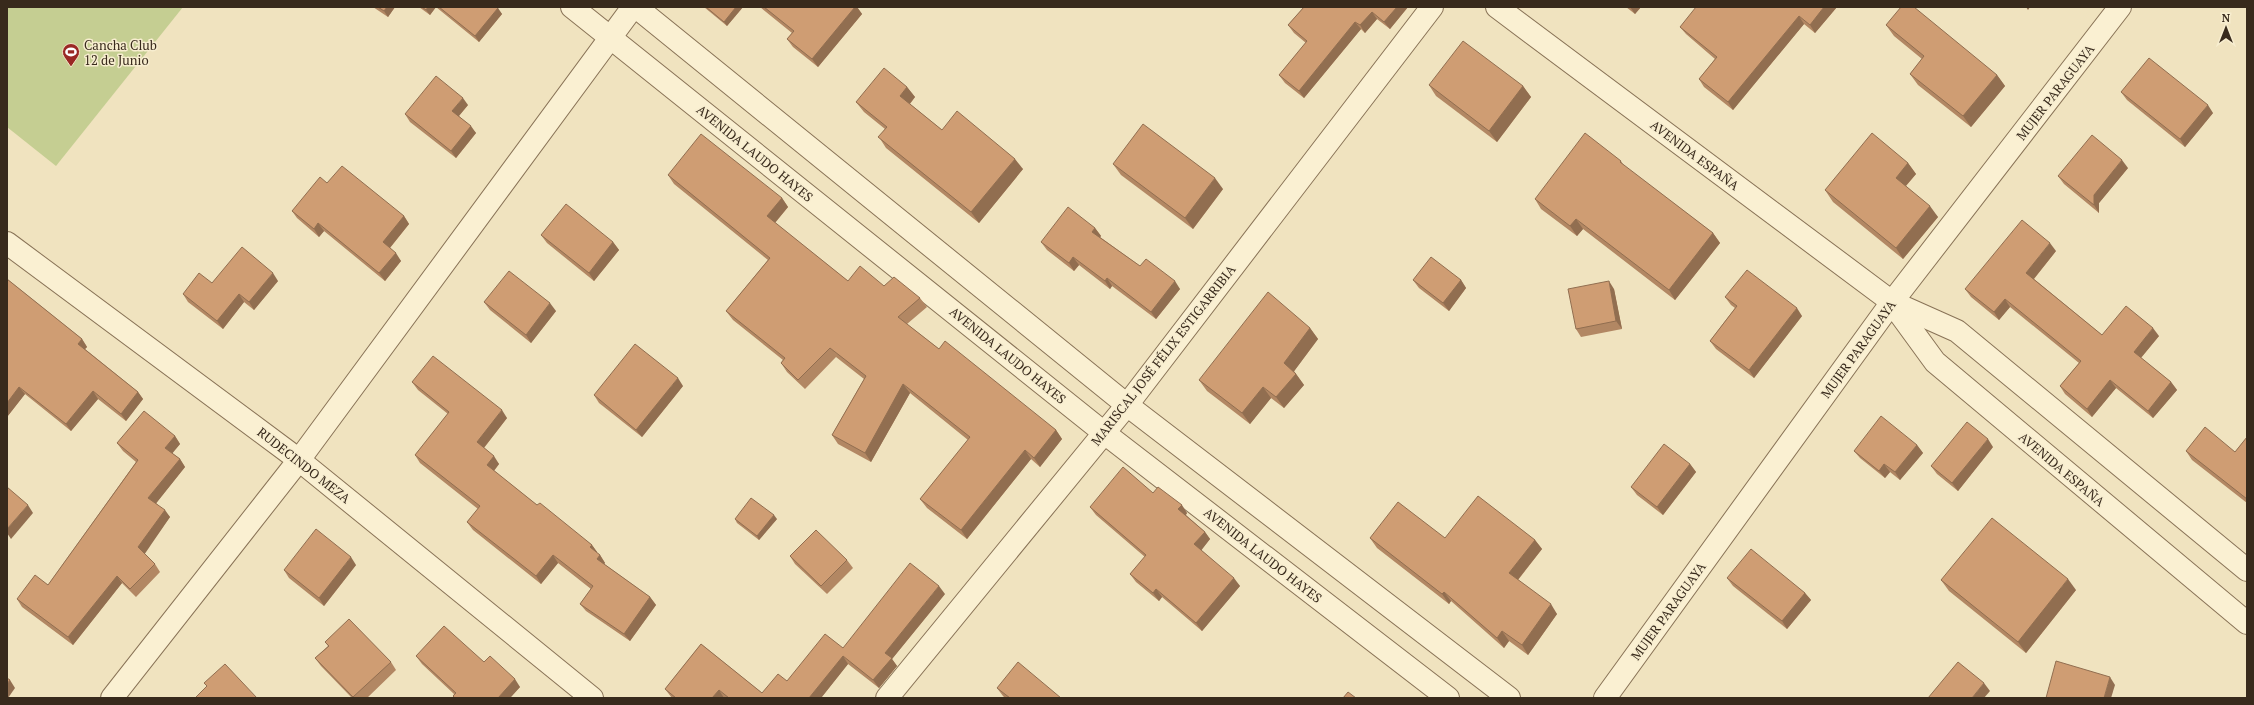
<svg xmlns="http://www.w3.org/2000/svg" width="2254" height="705" font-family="'PT Serif',serif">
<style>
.park{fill:#c5ce92}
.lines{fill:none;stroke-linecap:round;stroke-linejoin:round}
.minor-casing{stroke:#897357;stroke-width:24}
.minor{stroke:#faf0d2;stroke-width:22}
.wall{fill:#b28763}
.shaded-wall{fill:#916e50}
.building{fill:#cf9d73;stroke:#916e50}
.labels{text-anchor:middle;stroke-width:3;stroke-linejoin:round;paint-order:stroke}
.poi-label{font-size:13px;fill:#382a1c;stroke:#f7edcf;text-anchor:start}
.street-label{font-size:13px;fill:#382a1c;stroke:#f7edcf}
</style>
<rect width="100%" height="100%" fill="#f0e3bf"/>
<polygon class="park" points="7,7 183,7 56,166 7,127"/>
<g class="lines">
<defs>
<g id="minor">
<polyline points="572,7 1103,432 1448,698"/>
<polyline points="636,7 1127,405 1509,698"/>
<polyline points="1497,7 1892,302 1957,331 2247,570"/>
<polyline points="7,243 299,460 592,698"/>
<polyline points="1892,303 1935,362 2247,623"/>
<polyline points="112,698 299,460 633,7"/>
<polyline points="887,698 1127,405 1432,7"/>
<polyline points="1605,698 1892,302 2120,7"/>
</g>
</defs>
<use href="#minor" class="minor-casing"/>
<use href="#minor" class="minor"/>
</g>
<g class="wall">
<polygon points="373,7 395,7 388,17"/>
<polygon points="419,7 496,7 502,14 479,42 436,7 430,15"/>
<polygon points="704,7 743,7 727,26"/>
<polygon points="760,7 857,7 862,14 818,67 793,47 787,39 792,33"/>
<polygon points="1304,7 1408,7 1390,29 1377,19 1365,33 1361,29 1304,98 1285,83 1279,75 1306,43 1294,33 1288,25"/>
<polygon points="1626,7 1641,7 1635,14"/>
<polygon points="1837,7 1815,33 1804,24 1733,110 1704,87 1699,79 1715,59 1686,34 1680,27"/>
<polygon points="1886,25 1997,75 2005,86 1971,127 1918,85 1910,74 1922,59 1894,36"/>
<polygon points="1429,85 1523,86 1531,97 1497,142 1436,96"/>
<polygon points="907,87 915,97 910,104 942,130 1023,169 979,223 886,148 879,137 885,129 864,112 856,102"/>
<polygon points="2121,92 2213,113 2185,147 2127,100"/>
<polygon points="468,105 459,116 476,133 456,158 410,122 405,114"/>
<polygon points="1621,161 1624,166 1713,233 1720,243 1675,300 1583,229 1577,236 1541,209 1535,199"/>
<polygon points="1908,163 1916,174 1906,186 1938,217 1903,259 1833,202 1825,190"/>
<polygon points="1113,164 1223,189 1193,229 1121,175"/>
<polygon points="2128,168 2099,203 2099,213 2064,184 2058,176"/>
<polygon points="668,175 782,198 788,207 775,223 848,281 884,286 920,298 927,307 907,324 939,349 1056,430 1062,439 1040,467 1031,459 967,539 927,508 920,499 968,440 910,393 871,462 838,444 832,435 864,379 836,357 805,389 787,372 781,363 783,360 733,320 726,311 768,260 674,184"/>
<polygon points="327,183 404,216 409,224 390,248 401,261 385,281 324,231 319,237 297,218 292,211"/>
<polygon points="1095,228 1101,236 1100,237 1140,266 1180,289 1156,319 1112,286 1110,289 1079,265 1074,271 1047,250 1041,242"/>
<polygon points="541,235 613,242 619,250 594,281 547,243"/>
<polygon points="2056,251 2034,279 2102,335 2159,336 2141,358 2171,382 2177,390 2153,418 2116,388 2092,417 2065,394 2060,386 2079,363 2010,307 1999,320 1971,297 1965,289"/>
<polygon points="7,279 82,339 87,347 85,349 138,392 143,399 126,421 98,399 71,431 25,394 7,417"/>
<polygon points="1413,280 1461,280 1466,288 1449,311 1419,288"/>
<polygon points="278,281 254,310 244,302 223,329 188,302 183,294 212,283"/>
<polygon points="1614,289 1622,329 1581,337 1576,329"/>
<polygon points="1725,297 1802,316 1754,378 1716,349 1710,341 1735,308 1731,305"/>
<polygon points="484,302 556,311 531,343 490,310"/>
<polygon points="1310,328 1318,339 1294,371 1304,385 1284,408 1271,398 1250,424 1207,391 1199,380"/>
<polygon points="412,382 507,418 484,448 499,464 494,471 537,505 592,545 597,552 597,553 600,555 605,563 604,564 650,597 656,605 630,641 586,611 580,604 591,589 558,563 541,584 473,530 467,522 478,509 420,463 415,455 448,414 418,390"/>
<polygon points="683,386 642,437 599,403 594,395"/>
<polygon points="175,436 180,444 172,453 180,459 185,467 156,503 170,517 144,553 155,564 160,572 136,597 122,583 73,645 22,607 17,599 48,585 136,462 123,451 117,443"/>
<polygon points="2247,437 2247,503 2192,460 2186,451 2235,452"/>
<polygon points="1917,445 1923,453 1900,480 1890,472 1885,478 1860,458 1854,451"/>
<polygon points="1993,447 1958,491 1937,474 1931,466"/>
<polygon points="1690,464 1696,472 1663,515 1637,495 1631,487"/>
<polygon points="1153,493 1187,513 1186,515 1205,532 1210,539 1201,550 1240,586 1202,631 1162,597 1159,601 1136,582 1130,574 1145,557 1096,515 1090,507"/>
<polygon points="735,519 777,519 759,540 737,523"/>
<polygon points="1370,538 1445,538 1535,540 1542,549 1518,580 1557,614 1528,655 1509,641 1504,648 1451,601 1449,604 1377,548"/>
<polygon points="790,556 847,560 853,568 827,594 795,564"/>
<polygon points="356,565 324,606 289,578 284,570"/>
<polygon points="1727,578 1805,593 1811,600 1787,629 1733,586"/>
<polygon points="1941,580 2076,590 2026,653 1949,591"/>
<polygon points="945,594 892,659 897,666 879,688 848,664 821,698 672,698 665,689 701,644 762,693 787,681 843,648"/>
<polygon points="325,642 391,662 396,670 367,698 352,698 321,666 315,658 328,646"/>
<polygon points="416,656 484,662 520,687 510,698 454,698 453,696 454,694 422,664"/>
<polygon points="997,688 1061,698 1005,698 1003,696"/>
</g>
<g class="shaded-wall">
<polygon points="387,7 395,7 388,17 384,11"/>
<polygon points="428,7 436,7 430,15 426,10"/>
<polygon points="736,7 743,7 727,26 724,22"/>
<polygon points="855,7 857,7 862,14 818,67 812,59"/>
<polygon points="1397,7 1408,7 1390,29 1384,22"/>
<polygon points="1630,7 1641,7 1635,14"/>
<polygon points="1824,7 1837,7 1815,33 1810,25"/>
<polygon points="2026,7 2030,7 2028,10"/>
<polygon points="498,8 502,14 479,42 475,36"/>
<polygon points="1372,12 1377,19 1365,33 1360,25"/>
<polygon points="1799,16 1804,24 1733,110 1728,102"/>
<polygon points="1355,22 1361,29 1304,98 1299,91"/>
<polygon points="1997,75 2005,86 1971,127 1963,116"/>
<polygon points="1523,86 1531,97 1497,142 1489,131"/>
<polygon points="907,87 915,97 907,107 900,96"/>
<polygon points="463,98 468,105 457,118 452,111"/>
<polygon points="2208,105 2213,113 2185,147 2180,139"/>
<polygon points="471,126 476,133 456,158 451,151"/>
<polygon points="1015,159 1023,169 979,223 971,212"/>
<polygon points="2122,160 2128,168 2099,203 2099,213 2094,205 2094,195"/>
<polygon points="1908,163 1916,174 1903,189 1896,178"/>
<polygon points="1215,178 1223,189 1193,229 1185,218"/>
<polygon points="782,198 788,207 773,225 767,216"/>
<polygon points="1930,206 1938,217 1903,259 1896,248"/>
<polygon points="404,216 409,224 388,250 383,242"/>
<polygon points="1576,219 1583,229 1577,236 1570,226"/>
<polygon points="318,223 324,231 319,237 314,229"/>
<polygon points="1095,228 1101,236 1098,240 1092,232"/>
<polygon points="1713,233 1720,243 1675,300 1669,290"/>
<polygon points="613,242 619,250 594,281 589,273"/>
<polygon points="2050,243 2056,251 2032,281 2026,273"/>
<polygon points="396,253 401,261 385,281 379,273"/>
<polygon points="1073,257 1079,265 1074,271 1069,263"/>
<polygon points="273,273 278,281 254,310 249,302"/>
<polygon points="1107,278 1112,286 1110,289 1105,281"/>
<polygon points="1461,280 1466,288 1449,311 1443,303"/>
<polygon points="1175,281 1180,289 1156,319 1151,312"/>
<polygon points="1609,281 1614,289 1622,329 1616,321"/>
<polygon points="239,294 244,302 223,329 217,321"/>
<polygon points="2005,299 2010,307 1999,320 1994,312"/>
<polygon points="550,303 556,311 531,343 526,335"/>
<polygon points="1797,308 1802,316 1754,378 1749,370"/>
<polygon points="1310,328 1318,339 1292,374 1284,363"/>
<polygon points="2153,328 2159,336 2139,360 2134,352"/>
<polygon points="82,339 87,347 83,351 78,344"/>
<polygon points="1296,374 1304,385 1284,408 1276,397"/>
<polygon points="678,378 683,386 642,437 636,430"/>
<polygon points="2110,380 2116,388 2092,417 2087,409"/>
<polygon points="2171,382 2177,390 2153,418 2148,411"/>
<polygon points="903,384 910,393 871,462 865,453"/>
<polygon points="19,387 25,394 7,417 7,403"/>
<polygon points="1263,387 1271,398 1250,424 1242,413"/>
<polygon points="93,391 98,399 71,431 66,424"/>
<polygon points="138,392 143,399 126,421 121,414"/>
<polygon points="502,410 507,418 482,450 477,442"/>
<polygon points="1056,430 1062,439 1040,467 1034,458"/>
<polygon points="175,436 180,444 171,455 165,448"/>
<polygon points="1988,439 1993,447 1958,491 1952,483"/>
<polygon points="1917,445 1923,453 1900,480 1895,472"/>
<polygon points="1025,450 1031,459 967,539 961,530"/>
<polygon points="494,456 499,464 492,473 487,465"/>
<polygon points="180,459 185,467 154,506 148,498"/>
<polygon points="1690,464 1696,472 1663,515 1657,507"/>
<polygon points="1884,464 1890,472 1885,478 1879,471"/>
<polygon points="28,505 33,513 11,539 7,533 7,529"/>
<polygon points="1182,505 1187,513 1184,517 1178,509"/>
<polygon points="165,510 170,517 144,555 138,547"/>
<polygon points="774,515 777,519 759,540 757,536"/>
<polygon points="1205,532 1210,539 1200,552 1194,544"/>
<polygon points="1535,540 1542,549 1516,582 1509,573"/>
<polygon points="592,545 597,552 595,555 590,547"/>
<polygon points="553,555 558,563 541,584 536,576"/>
<polygon points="600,555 605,563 602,567 597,559"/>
<polygon points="351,557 356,565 324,606 319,598"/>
<polygon points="117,576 122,583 73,645 68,637"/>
<polygon points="1234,578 1240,586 1202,631 1196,623"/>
<polygon points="2068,579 2076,590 2026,653 2018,642"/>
<polygon points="939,586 945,594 892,659 897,666 879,688 873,680 885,653"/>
<polygon points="1156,589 1162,597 1159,601 1153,593"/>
<polygon points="1444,592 1451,601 1449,604 1442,594"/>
<polygon points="1805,593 1811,600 1787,629 1782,621"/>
<polygon points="650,597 656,605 630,641 624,634"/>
<polygon points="1551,604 1557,614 1528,655 1522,645"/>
<polygon points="1502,631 1509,641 1504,648 1497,638"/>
<polygon points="843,656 848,664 821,698 809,698"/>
<polygon points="2110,677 2115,685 2111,698 2104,698"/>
<polygon points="515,679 520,687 510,698 498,698"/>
<polygon points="10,680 15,688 8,698 7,698 7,684"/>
<polygon points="1984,683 1990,691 1984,698 1972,698"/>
<polygon points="719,690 724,698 712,698"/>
</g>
<g class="building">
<polygon points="378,7 387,7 384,11"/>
<polygon points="422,7 428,7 426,10"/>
<polygon points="439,7 496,7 498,8 475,36"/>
<polygon points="706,7 736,7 724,22"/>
<polygon points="764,7 855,7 812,59 787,39 794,31"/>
<polygon points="1304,7 1397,7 1384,22 1372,12 1360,25 1355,22 1299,91 1279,75 1307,41 1288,25"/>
<polygon points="1696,7 1824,7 1810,25 1799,16 1728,102 1699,79 1717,57 1680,27"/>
<polygon points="1901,7 1914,7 1997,75 1963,116 1910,74 1924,56 1886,25"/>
<polygon points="1463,41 1523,86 1489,131 1429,85"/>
<polygon points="2149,58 2208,105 2180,139 2121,92"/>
<polygon points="884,68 907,87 900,96 942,130 957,111 1015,159 971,212 878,137 887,127 856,102"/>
<polygon points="436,76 463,98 452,111 471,126 451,151 405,114"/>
<polygon points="1143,124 1215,178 1185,218 1113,164"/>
<polygon points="1585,133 1621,161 1620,162 1713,233 1669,290 1576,219 1570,226 1535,199"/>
<polygon points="1872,133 1908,163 1896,178 1930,206 1896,248 1825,190"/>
<polygon points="701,134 782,198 767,216 848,281 860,266 884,286 894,277 920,298 898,317 939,349 945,341 1056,430 1034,458 1025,450 961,530 920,499 970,437 903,384 865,453 832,435 866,376 830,348 798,380 781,363 785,358 726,311 770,258 668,175"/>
<polygon points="2092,135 2122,160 2094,195 2094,205 2058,176"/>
<polygon points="342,166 404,216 383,242 396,253 379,273 318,223 314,229 292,211 320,177 327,183"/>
<polygon points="566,204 613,242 589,273 541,235"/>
<polygon points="1068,207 1095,228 1092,232 1140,266 1146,259 1175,281 1151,312 1107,278 1105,281 1073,257 1069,263 1041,242"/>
<polygon points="2022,220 2050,243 2026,273 2102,335 2126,306 2153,328 2134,352 2171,382 2148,411 2110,380 2087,409 2060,386 2081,361 2005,299 1994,312 1965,289"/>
<polygon points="242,247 273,273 249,302 239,294 217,321 183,294 199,273 212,283"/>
<polygon points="1431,257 1461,280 1443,303 1413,280"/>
<polygon points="1747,270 1797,308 1749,370 1710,341 1737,306 1725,297"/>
<polygon points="509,271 550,303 526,335 484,302"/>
<polygon points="7,279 82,339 78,344 138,392 121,414 93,391 66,424 19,387 7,403"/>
<polygon points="1609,281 1616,321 1576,329 1568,289"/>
<polygon points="1268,292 1310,328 1284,363 1296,374 1276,397 1263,387 1242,413 1199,380"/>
<polygon points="635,344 678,378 636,430 594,395"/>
<polygon points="433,356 502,410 477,442 494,456 487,465 537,505 540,503 592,545 590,547 600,555 597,559 650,597 624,634 580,604 593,586 553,555 536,576 467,522 480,506 415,455 449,412 412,382"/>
<polygon points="144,411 175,436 165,448 180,459 148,498 165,510 138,547 155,564 130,589 117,576 68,637 17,599 35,575 48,585 138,460 117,443"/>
<polygon points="1881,416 1917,445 1895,472 1884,464 1879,471 1854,451"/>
<polygon points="1967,422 1988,439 1952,483 1931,466"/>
<polygon points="2205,427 2235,452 2247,437 2247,499 2186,451"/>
<polygon points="1664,444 1690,464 1657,507 1631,487"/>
<polygon points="1123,467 1153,493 1158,487 1182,505 1178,509 1205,532 1194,544 1234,578 1196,623 1156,589 1153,593 1130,574 1146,555 1090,507"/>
<polygon points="7,487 28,505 7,529"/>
<polygon points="1478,496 1535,540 1509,573 1551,604 1522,645 1502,631 1497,638 1444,592 1442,594 1370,538 1398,502 1445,538"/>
<polygon points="751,498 774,515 757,536 735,519"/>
<polygon points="1992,518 2068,579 2018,642 1941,580"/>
<polygon points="316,529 351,557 319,598 284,570"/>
<polygon points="816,530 847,560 821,586 790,556"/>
<polygon points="1751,549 1805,593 1782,621 1727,578"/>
<polygon points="910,563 939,586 885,653 892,658 873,680 843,656 809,698 729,698 719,690 712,698 676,698 665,689 701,644 762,693 778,674 787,681 825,634 843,648"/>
<polygon points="349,619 391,662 353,697 315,658 329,646 325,642"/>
<polygon points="444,626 484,662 490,656 515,679 498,698 455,698 453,696 456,693 416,656"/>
<polygon points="2056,661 2110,677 2104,698 2046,698"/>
<polygon points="1018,662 1061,698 1010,698 997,688"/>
<polygon points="1958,662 1984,683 1972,698 1928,698"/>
<polygon points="225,664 257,698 195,698 207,686 204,683"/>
<polygon points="7,678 10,680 7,684"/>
<polygon points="1348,692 1356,698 1343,698"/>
</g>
<defs>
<symbol id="stadium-pin" viewBox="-11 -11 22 30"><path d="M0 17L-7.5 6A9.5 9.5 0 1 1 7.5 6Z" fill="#9a2824" stroke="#f7edcf"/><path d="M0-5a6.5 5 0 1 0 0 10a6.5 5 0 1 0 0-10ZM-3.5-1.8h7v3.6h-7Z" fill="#fff"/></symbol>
</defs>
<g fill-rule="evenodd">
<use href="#stadium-pin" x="61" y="42" width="20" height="27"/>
</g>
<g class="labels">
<g class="poi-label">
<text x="84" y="50">Cancha Club<tspan x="84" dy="15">12 de Junio</tspan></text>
</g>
<g class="street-label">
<text transform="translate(2055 92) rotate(-52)" y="5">MUJER PARAGUAYA</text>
<text transform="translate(755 153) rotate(39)" y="5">AVENIDA LAUDO HAYES</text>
<text transform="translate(1695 155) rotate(37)" y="5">AVENIDA ESPAÑA</text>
<text transform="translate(1858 349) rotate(-54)" y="5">MUJER PARAGUAYA</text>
<text transform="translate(1008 355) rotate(39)" y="5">AVENIDA LAUDO HAYES</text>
<text transform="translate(1163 355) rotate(-52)" y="5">MARISCAL JOSÉ FÉLIX ESTIGARRIBIA</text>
<text transform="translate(304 465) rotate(38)" y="5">RUDECINDO MEZA</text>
<text transform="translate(2062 469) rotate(40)" y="5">AVENIDA ESPAÑA</text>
<text transform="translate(1263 555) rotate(38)" y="5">AVENIDA LAUDO HAYES</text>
<text transform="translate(1668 611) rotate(-54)" y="5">MUJER PARAGUAYA</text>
</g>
</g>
<rect width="2254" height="705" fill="none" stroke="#382a1c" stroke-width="16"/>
<g transform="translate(2226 28)" stroke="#f7edcf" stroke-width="3" paint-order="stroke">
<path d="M0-3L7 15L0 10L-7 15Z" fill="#382a1c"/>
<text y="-6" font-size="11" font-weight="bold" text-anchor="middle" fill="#382a1c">N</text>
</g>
</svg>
